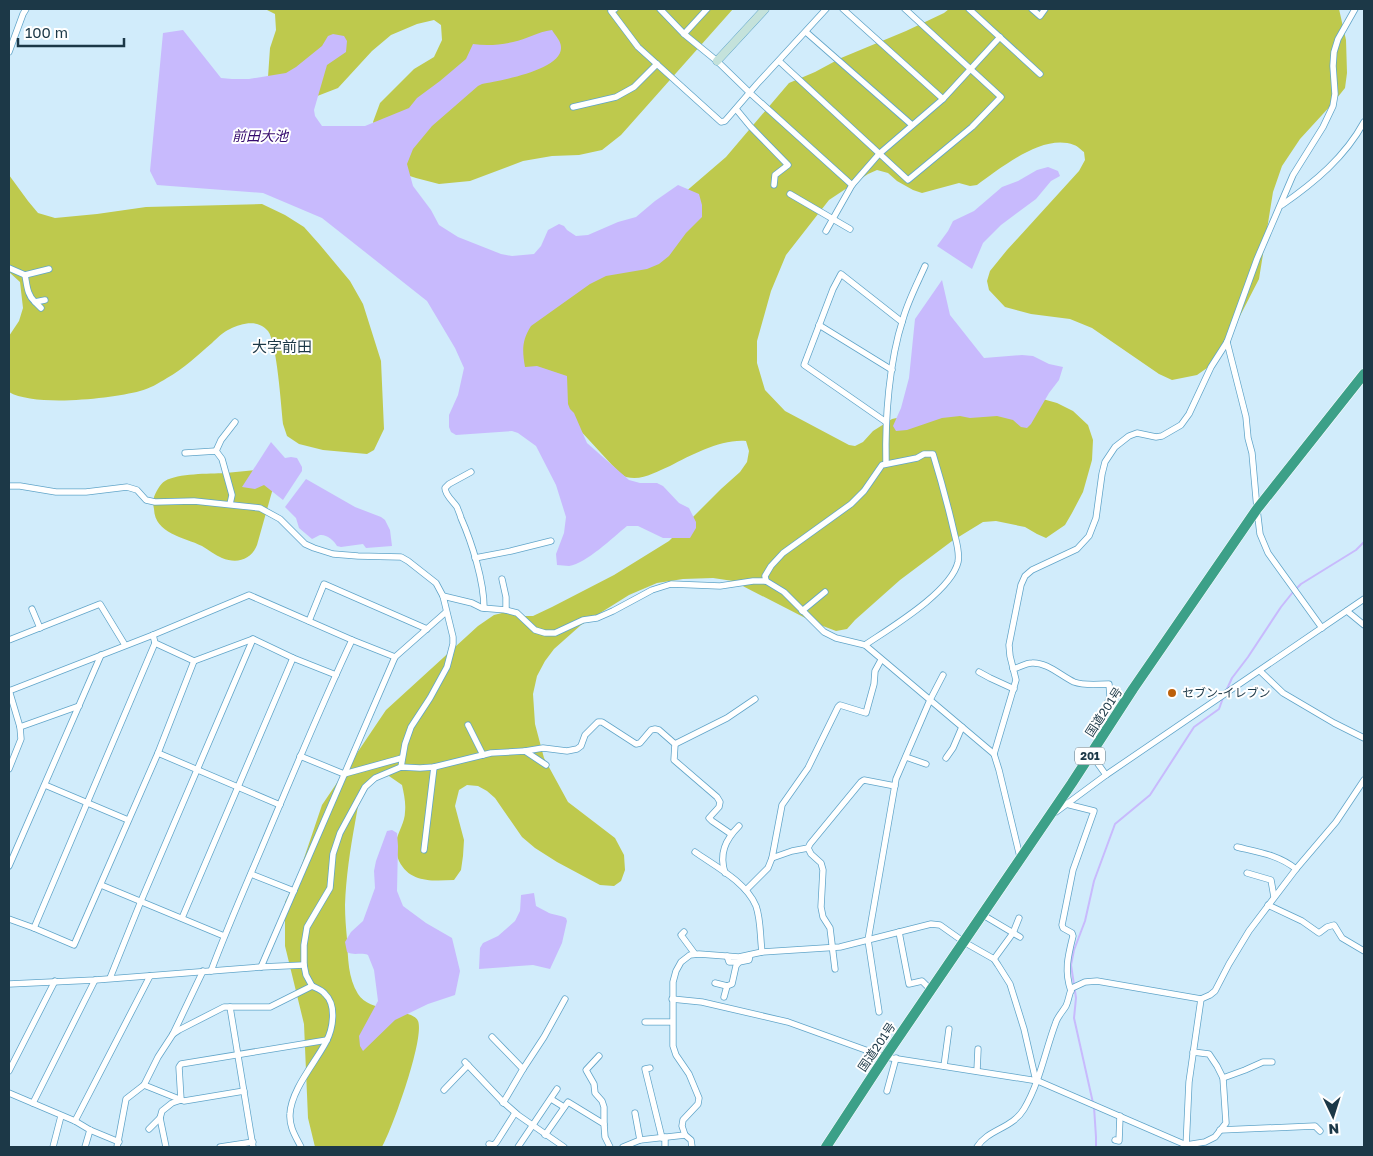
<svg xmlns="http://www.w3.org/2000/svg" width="1373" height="1156" font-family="'Golos Text','Noto Sans JP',sans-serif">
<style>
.green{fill:#bec94d}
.water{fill:#c8bafd}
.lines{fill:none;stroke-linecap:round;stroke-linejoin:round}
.stream{stroke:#c8bafd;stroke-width:2}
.street-casing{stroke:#61a5c9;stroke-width:7}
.secondary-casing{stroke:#61a5c9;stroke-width:9}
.highway-casing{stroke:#fff;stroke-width:11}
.street{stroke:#fff;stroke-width:5.5}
.secondary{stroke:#c4e2db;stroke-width:8}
.highway{stroke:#3ca088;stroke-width:10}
.poi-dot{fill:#bc600b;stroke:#fff;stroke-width:2}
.labels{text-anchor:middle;stroke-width:4;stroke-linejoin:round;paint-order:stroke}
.shield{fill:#fff;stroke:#60747e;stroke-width:1}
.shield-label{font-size:11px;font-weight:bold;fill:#1c3847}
.poi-label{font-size:12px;fill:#1c3847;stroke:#fff;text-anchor:start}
.street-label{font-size:12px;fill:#1c3847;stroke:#fff}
.water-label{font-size:14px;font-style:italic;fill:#34096c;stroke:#fff}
.quarter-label{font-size:15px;fill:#1c3847;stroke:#fff}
</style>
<rect width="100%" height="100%" fill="#d1ecfb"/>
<g class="green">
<polygon points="265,9 733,9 621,135 602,150 579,155 552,156 523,161 470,181 439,184 416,178 388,169 379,144 373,122 380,103 414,69 434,57 442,40 441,25 434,20 417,24 391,35 372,51 338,88 307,100 268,77 270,48 276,30 275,14"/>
<path d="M 949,9 L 1339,9 L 1346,40 L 1347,73 L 1345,88 L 1333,103 L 1300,139 L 1282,166 L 1273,192 L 1259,279 L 1225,345 L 1207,368 L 1197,375 L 1172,380 L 1159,374 L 1092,328 L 1070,319 L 1031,314 L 1005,307 L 989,290 L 987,281 L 990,271 L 1007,250 L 1079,171 L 1085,160 L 1084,152 C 1081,150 1078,146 1074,145 C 1043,133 1001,168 977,185 L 970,186 L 959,183 L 922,193 L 913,190 L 897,181 L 888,173 L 877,170 L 868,174 L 829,200 L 786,255 L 771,291 L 757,341 L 757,363 L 765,390 L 785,411 L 849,445 L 855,446 L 863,442 L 873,431 L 892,419 L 933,410 L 1039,398 L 1057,403 L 1073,411 L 1088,425 L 1093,440 L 1092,460 L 1083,492 L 1072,513 L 1065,525 L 1046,538 L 1037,534 L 1025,527 L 996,521 L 983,522 L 952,541 L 900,580 L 855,620 L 847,629 L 836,631 L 815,623 L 733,581 L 713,578 L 683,579 L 657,583 L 629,595 L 581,625 L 554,649 L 545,661 L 537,676 L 533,694 L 535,724 L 544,758 L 568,802 L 615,838 L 624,855 L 625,870 L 621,881 L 614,886 L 600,885 L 557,862 L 535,848 L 522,837 L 495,798 L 487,791 L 478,786 L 467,785 L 459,790 L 455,806 L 464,840 L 463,856 L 461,870 L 454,880 C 432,881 410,883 399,861 C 397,856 395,848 396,842 C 398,832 405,822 405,812 C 406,803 404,794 402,785 L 389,776 L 373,778 C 369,783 363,788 362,793 C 358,802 357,813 355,823 C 350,850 346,878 345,905 C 345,917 346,928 347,939 C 348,958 348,978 358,994 C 371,1014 413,1008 418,1021 C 425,1038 392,1130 382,1147 L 315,1147 L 308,1118 L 304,1024 L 285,946 L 285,902 L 298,876 L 322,805 L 386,710 L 478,626 L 494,615 L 506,612 L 517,616 L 533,616 L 552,607 L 614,575 L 669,541 L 721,489 L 740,472 L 747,462 L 749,451 L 746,441 C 720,439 692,455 670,466 C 655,472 643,481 626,477 C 621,475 616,469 612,465 L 531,377 L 520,360 L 513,340 L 726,157 L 789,83 L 815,72 L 841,58 L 906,31 L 944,13 Z"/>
<path d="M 9,175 L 28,201 L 38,213 L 55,218 L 97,214 L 146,207 L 262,204 L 285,215 L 304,227 L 320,245 L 350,281 L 363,304 L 381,361 L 384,429 L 374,450 L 367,454 L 323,450 L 299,444 L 287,436 L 283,424 C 281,406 277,343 268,331 C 258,319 242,323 230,329 C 223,332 217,338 212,343 C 198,355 183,369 167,378 C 159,383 149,389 140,391 C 111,399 34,407 9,392 L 9,336 L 19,321 L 23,308 L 20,282 L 9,272 Z"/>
<path d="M 256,470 L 275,481 L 257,545 C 251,560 237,564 222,558 C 215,555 209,550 202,546 C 184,537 155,534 154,509 C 153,505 153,501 154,497 C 156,492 160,484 165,481 C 178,473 209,474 225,473 C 236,472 246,471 256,470 Z"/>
</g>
<g class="water">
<path d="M 183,30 L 221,78 L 232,79 L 249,79 L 286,73 L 296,67 L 322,46 L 328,36 L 333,34 L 344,36 L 347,41 L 346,52 L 327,65 L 314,110 L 315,116 L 322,126 L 365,126 L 409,108 L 417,98 L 440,81 L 466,59 L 473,44 C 486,46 500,45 513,42 C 527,39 537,32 552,30 C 555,35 561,41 561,47 C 563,70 499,81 482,84 L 478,86 L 432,126 L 413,149 L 407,164 L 413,186 L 431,210 L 439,225 L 458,237 L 501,254 L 512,256 L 534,254 L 541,246 L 548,230 L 559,224 L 564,226 L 567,230 L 576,236 L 588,235 L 618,222 L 636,217 L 655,201 L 678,185 L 699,194 L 702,205 L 702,217 L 686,233 L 669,256 L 659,264 L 647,269 L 606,276 L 590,284 L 531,326 C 522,340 522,350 525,367 L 537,366 L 567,376 L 568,404 L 570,409 L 574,413 L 587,443 L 629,480 L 640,483 L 657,483 L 663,486 L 679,503 L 689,508 L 696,522 L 696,528 L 690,538 L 663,538 L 638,526 L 627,526 C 612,538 587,563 569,566 C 565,566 561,565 557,565 L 556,554 L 564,533 L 566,517 L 556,485 L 536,446 L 518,433 L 512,431 L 456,435 L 451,432 L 449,427 L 449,415 L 458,395 L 464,368 L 455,348 L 427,301 L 322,218 L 263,193 L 157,185 L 150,171 L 163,33 Z"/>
<polygon points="1048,167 1058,171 1060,176 1051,181 1036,199 1001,225 983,243 972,269 937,246 948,231 953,221 974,211 1002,187 1018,181 1037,170"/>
<polygon points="942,280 950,315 984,358 1022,355 1033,356 1049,364 1063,367 1059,380 1049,393 1031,424 1027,428 1021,427 1013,420 997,416 970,418 960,416 942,418 907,430 896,431 893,426 901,408 909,378 915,319"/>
<polygon points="271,442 285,458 291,457 297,458 302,467 302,471 283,500 264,485 255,489 242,487"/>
<path d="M 306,479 L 355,507 L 381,517 L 385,520 L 390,530 L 392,546 L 366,548 L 363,544 L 341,547 L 337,546 C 334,540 326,534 320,535 C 317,536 315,538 312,539 L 299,528 L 296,518 L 285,507 Z"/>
<path d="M 392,830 L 397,833 L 398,846 L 397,891 L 403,906 L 426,923 L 452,938 L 460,971 L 455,995 L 428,1004 L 395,1020 L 363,1051 L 360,1046 L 359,1036 L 378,1001 L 374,970 L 368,955 C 361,952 354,956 347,952 L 345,942 L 351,932 L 363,921 L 375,888 L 374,871 L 376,861 L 387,831 Z"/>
<path d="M 534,893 L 536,906 C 540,908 545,911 549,913 C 555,915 560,915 566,918 L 567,921 L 562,943 L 550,969 L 533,965 L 479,969 L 480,948 L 483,943 L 498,936 L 515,921 L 520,911 L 521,895 Z"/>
</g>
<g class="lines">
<g class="stream">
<polyline points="1297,588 1301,584 1356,550 1364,542"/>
<polyline points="1226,691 1232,678 1248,657 1281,607 1293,592"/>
<polyline points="1093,1103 1074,1018 1076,998 1071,965 1074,950 1085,921 1094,881 1115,824 1150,795 1194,727 1219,709 1223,698"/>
<polyline points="1094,1107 1096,1137 1096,1147"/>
</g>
<defs>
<g id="street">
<polyline points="615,9 611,11 638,47 721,122 725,121 757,84 826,9"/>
<polyline points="660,9 684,34 717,61 750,93 852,185"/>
<polyline points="843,9 943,99"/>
<polyline points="969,9 1040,74"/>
<polyline points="1032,9 1040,16 1045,9"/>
<polyline points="806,32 912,125"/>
<polyline points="684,34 707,9"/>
<polyline points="9,52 23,14 26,9"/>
<polyline points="779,61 908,180 972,127 1001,97 905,9"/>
<polyline points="573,107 616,97 634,87 657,64"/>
<polyline points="736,109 750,126 788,165 775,175 774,185"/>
<polyline points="790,194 850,229"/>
<path d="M 1282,205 C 1315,182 1345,157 1364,122"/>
<polyline points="826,231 852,185 879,154 943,99 1000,37"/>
<polyline points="9,268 25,275 49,269"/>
<path d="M 25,275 C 27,285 27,295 35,302 L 45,300"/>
<polyline points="35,302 41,308"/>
<polyline points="819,325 892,370"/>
<polyline points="1227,342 1246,417 1248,438 1252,453 1257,509 1260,534 1268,553 1322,628"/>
<polyline points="886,422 804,365 833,289 841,274 902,322"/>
<polyline points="216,451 221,440 235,422"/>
<polyline points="185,453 216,451 222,459 232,495 230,504"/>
<path d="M 886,463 C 885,418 889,362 903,319 C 908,301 917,284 925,266"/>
<path d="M 471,472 L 449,484 L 445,488 C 445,495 453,501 457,507 C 458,510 460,514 461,518 C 472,543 484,581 484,608"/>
<polyline points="9,486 20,486 56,492 86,492 127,487 137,490 146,500 155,502 194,501 260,508 280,519 305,544 314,548 333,554 358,556 401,557 408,561 436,583 443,596 453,637 453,644 447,667 430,698 411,727 405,744 401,767"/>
<polyline points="475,558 511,551 551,541"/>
<polyline points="502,579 506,597 506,610"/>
<path d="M 766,581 L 765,576 L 771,566 L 783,553 L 851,504 L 864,491 L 882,465 L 917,458 L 924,454 L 933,454 C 941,480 948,506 954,532 C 956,541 960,552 958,562 C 951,592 890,628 865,645"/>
<polyline points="443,596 472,603 482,608 506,610 517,613 535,630 545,633 555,633 583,620 597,618 613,611 652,590 671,584 720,586 753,581 766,581 784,592 824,632 836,638 865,645 994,754 999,770 1020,857"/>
<polyline points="32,609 40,628"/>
<polyline points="802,611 825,592"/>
<polyline points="1347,611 1364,625"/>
<polyline points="309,621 324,584 427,629"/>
<polyline points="153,635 155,643 194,661 253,639 293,658 336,675"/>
<polyline points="9,640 100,604 125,645"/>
<polyline points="881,660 875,671 874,684 866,713 840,705 838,707 808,768 782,805 772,858 792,851 808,848 810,844 861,782 864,780 895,786"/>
<path d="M 1013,669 C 1020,667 1026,663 1032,663 C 1047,662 1061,676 1074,682 C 1085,686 1098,684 1109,684 L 1110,696 L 1102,719 L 1111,724"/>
<polyline points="1260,671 1283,693 1334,723 1364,738"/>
<polyline points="979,672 990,678 1014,689"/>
<polyline points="9,690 20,727 21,739 9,769"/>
<polyline points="9,691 153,635 249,595 352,640 395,657"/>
<polyline points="468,725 483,755"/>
<polyline points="20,727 79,706"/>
<polyline points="675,744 727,718 755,699"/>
<polyline points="525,751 543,748 567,751 577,749 581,746 585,735 598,722 602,722 636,744 640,743 651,730 655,729 659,730 675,744 674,760 717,797 720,802 719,807 709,818 712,821 731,834"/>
<polyline points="158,753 280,805"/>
<polyline points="994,754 1016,680 1010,656 1009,645 1021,585 1025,576 1032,570 1077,549 1089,536 1096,518 1102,474 1105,462 1115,447 1129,436 1137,433 1156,437 1162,436 1181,425 1189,414 1211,367 1227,342 1257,259 1293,175 1323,127 1333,106 1335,94 1333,66 1334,52 1338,39 1355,9"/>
<polyline points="1091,754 1106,775"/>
<polyline points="300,756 344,774 402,758"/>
<polyline points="906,757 926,764"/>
<polyline points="946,758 953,748 962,727"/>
<polyline points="45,785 128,820"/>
<path d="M 1066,804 L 1094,811 L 1073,870 L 1062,925 L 1063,928 L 1072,933 L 1073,936 C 1068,956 1064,971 1071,991"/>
<polyline points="1056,812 1106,775 1364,599"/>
<path d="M 1237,847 C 1258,852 1279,855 1296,869"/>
<polyline points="808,848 811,854 821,863 823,870 821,907 823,917 830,928 835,969"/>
<polyline points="424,850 434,767"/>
<path d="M 695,852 C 715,866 746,882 756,906 C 761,920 760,937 762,952"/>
<polyline points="9,866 101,655"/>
<path d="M 725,873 C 719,854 725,840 739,826"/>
<polyline points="1247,873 1271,880 1274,897"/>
<polyline points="251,874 294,891"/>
<polyline points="101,885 224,936"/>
<polyline points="746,890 768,868 772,858"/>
<polyline points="1268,905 1302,921 1319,933 1327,927 1334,925 1342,938 1364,951"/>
<polyline points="983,915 1020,937"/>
<polyline points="182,918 293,658"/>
<polyline points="9,919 34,928 74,945 158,753 194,661"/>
<polyline points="34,928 155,643"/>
<polyline points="684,932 681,935 695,954"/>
<polyline points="899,932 909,984 922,981 931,990"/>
<polyline points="727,956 729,962 739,962 749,960 750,955"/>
<polyline points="994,959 1013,933 1019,918"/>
<polyline points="261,967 395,657 446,612"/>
<path d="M 211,971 C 226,931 243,892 260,852 C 290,781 319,710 352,640"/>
<polyline points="110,978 141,901 253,639"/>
<polyline points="715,983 727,986 732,984 736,966 739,962"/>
<polyline points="9,984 95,980 261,967 304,965"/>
<polyline points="312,986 306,975 304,965 304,945 307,927 330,888 333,854 340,833 365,787 375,778 401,767 420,768 434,767 491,753 525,751 546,765"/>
<polyline points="724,997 727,986"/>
<polyline points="672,999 702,1002 788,1022 885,1057 1038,1081 1186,1145 1205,1142 1215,1137 1226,1123 1223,1078 1217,1066 1209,1054 1193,1052"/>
<polyline points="230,1007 253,1147"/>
<polyline points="879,1012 868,940 896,779 930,700 943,675"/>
<polyline points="645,1022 672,1022"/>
<path d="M 173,1034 L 179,1030 L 224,1007 L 270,1007 L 312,986 C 316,988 322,990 325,994 C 337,1005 333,1029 326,1042 C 315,1063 291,1090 290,1114 C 289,1127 296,1137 301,1147"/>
<polyline points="492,1037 523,1069 503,1103"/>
<polyline points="599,1056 586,1070 594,1084 595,1093 602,1101 604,1107 604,1124"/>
<polyline points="465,1062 502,1101 518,1115 564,1147"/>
<polyline points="944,1066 949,1029"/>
<polyline points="650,1068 645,1069 662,1138"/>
<polyline points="523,1069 544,1037 565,999"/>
<polyline points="9,1071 55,981"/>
<polyline points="977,1071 978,1049"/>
<polyline points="1223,1078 1245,1070 1263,1062 1272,1062"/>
<polyline points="144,1085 184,1101 244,1091"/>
<polyline points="444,1090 468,1065"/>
<polyline points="887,1091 896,1058"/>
<polyline points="9,1093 75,1121 90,1130 119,1142"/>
<polyline points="551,1099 564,1107"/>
<polyline points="181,1100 179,1067 181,1064 327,1040"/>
<polyline points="33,1103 95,980"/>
<polyline points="635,1113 640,1140"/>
<polyline points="75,1121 150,976"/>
<polyline points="149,1129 160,1118"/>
<polyline points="1220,1130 1315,1126 1320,1131"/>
<polyline points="545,1135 568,1102 604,1124 605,1137 610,1147"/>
<polyline points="1115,1140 1119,1141 1120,1116"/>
<polyline points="489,1144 493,1145 496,1143 515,1113"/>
<polyline points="53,1147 61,1116"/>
<polyline points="85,1147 90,1130"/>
<polyline points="117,1147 126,1099 144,1085 158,1057 173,1034 203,971"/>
<polyline points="166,1147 160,1118 162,1111 172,1103 181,1100"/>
<polyline points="220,1147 253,1142"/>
<polyline points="518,1147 557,1089"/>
<polyline points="623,1147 640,1140 685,1135"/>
<polyline points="665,1147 665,1137"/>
<polyline points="692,1147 691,1140 685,1135 682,1126 683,1120 698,1104 699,1098 689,1074 676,1055 673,1046 673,982 676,971 681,962 690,955 699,954 739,957 762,952 840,947 931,924 940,925 964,942 994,959 998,965 1010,984 1024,1029 1036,1081"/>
<path d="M 977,1147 C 988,1129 1012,1129 1024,1109 C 1040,1082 1045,1051 1056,1022 C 1058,1016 1063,1011 1066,1006 C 1069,1000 1069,993 1072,988 L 1085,982 L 1097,981 L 1201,999 L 1210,995 L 1215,991 L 1229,964 L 1249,931 L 1296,869 L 1336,822 L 1364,780"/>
<polyline points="1186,1147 1189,1082 1201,999"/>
</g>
<polyline id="secondary" points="717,61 765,9"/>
<polyline id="highway" points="826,1147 885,1057 1072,783 1133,689 1257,509 1364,374"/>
</defs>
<use href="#street" class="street-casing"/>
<use href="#secondary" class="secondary-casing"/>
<use href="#highway" class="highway-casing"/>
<use href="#street" class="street"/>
<use href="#secondary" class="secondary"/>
<use href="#highway" class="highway"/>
</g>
<circle class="poi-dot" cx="1172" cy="693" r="5"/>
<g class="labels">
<rect class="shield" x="1075" y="747.5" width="30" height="17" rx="4"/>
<g class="shield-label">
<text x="1090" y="760">201</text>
</g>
<g class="poi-label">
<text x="1182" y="697">セブン-イレブン</text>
</g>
<g class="street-label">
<text transform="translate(1104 712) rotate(-57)" y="4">国道201号</text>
<text transform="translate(877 1047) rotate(-56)" y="4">国道201号</text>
</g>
<g class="water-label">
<text x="260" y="141">前田大池</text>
</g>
<g class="quarter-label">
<text x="282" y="352">大字前田</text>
</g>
</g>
<rect width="1373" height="1156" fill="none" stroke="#1c3847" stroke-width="20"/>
<g transform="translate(1333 1116) rotate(176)" stroke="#ffffff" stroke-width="4" paint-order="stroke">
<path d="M0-4L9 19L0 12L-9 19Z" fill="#1c3847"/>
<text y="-8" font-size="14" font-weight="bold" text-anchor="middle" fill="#1c3847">N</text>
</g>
<path d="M18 38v8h106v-8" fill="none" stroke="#1c3847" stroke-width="2.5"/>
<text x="25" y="38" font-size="15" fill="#1c3847" stroke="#ffffff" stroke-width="4" paint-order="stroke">100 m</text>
</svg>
